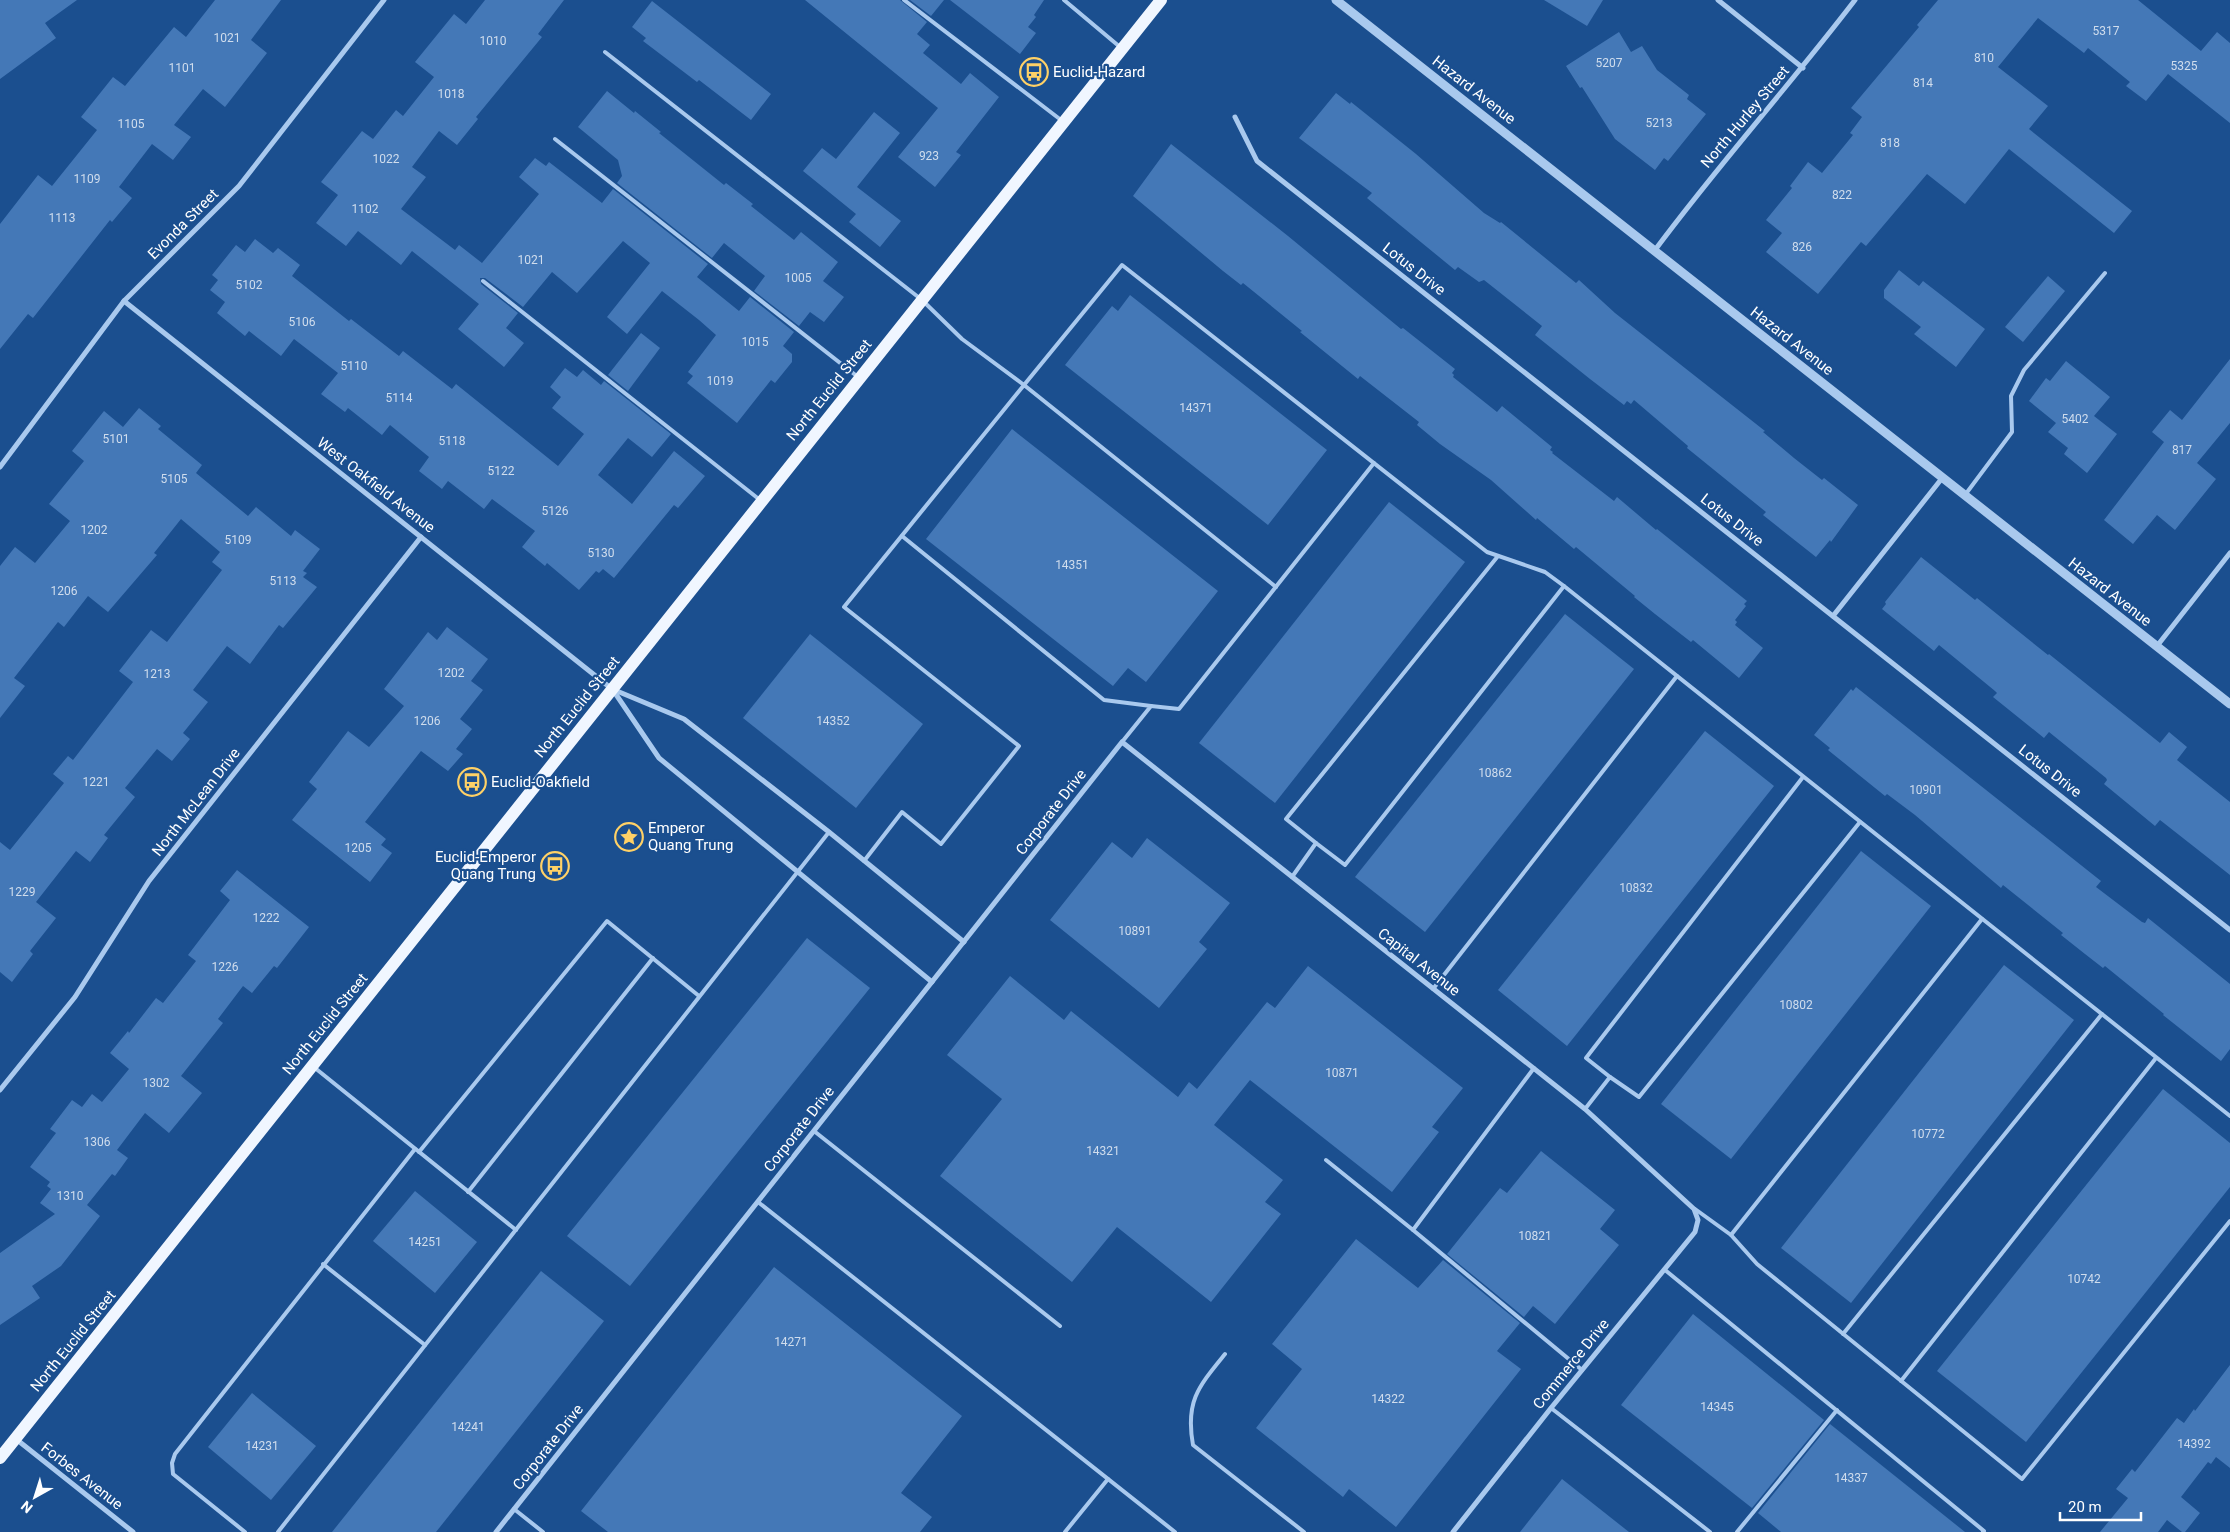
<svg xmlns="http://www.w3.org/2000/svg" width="2230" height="1532" font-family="Roboto,sans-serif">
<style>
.building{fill:#4478b7}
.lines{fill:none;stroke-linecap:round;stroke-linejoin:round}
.service{stroke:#a9c9ee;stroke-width:4}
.minor{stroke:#a9c9ee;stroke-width:5}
.tertiary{stroke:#a9c9ee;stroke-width:9}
.primary{stroke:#f0f6ff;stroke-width:12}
.labels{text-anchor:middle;stroke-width:4.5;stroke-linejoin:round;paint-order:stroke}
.number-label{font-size:12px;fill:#d0dded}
.poi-label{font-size:15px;fill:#fff;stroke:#1b4f8f;text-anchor:start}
.street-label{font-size:15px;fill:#fff;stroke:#1b4f8f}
</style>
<rect width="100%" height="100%" fill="#1b4f8f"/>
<g class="building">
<polygon points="0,0 77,0 45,23 56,38 0,79"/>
<polygon points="215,0 281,0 251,40 267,53 225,107 203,89 174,125 191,137 173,160 152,144 119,187 132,198 112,222 110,220 33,318 28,314 0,349 0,224 38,175 52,186 97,130 81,117 113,77 125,86 174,27 186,37"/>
<polygon points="485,0 564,0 538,34 542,37 476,117 478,119 457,145 439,131 412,167 426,177 401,209 455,250 459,245 482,263 539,194 519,177 535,158 546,166 549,162 602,203 613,189 708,264 697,277 739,311 750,297 794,332 783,346 792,354 792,362 775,383 771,380 737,423 687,383 693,376 688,372 716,335 699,320 662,291 627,334 607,317 650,263 623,241 577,293 552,272 523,307 485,278 480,278 481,284 518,313 506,328 524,343 504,367 458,329 479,304 412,251 401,265 358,231 346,246 316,223 338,195 321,182 362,131 373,139 396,110 403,116 434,77 415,62 454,14 466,24"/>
<polygon points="805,0 900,0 927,22 917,34 930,45 923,53 961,84 970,73 999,97 956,152 961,155 935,187 898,157 938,108"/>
<polygon points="910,0 944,0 931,16"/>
<polygon points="950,0 1044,0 1034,15 1036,17 1028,27 1036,33 1020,54"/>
<polygon points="1544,0 1603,0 1587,26"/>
<polygon points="1938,0 2138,0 2201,51 2217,32 2230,43 2230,123 2168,74 2146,101 2126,86 2130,82 2088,48 2084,53 2038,18 1998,67 2048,106 2029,129 2132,211 2114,233 2009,149 1965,204 1927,174 1866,246 1861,242 1818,294 1766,252 1782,233 1766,220 1792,188 1790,186 1808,162 1822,173 1853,135 1850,133 1862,117 1851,108 1919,27 1917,25"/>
<polygon points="652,1 771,94 751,120 699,80 697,82 643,41 646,38 632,27"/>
<polygon points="1619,32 1631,52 1642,46 1657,70 1689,95 1687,99 1706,114 1668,161 1664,158 1655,170 1615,139 1582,87 1580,88 1566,66"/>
<polygon points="607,91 634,113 635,111 661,132 659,133 724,185 726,183 753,204 751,206 794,240 801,232 838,262 823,281 844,297 824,322 810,312 799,326 754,291 765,276 724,243 712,258 617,183 622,176 618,160 578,127"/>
<polygon points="1336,93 1350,104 1351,102 1416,154 1484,213 1500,223 1501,222 1576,283 1579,280 1615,313 1765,431 1763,432 1794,458 1822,480 1824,478 1858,505 1831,542 1830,540 1816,557 1763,515 1766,512 1687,448 1688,446 1634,400 1631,404 1627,401 1624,405 1590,379 1535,335 1542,326 1484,280 1479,282 1458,267 1455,270 1367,198 1372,193 1299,138"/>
<polygon points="874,112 900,133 857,187 901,221 880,247 849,222 856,214 803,171 822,148 836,159"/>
<polygon points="1171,144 1288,236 1401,329 1403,328 1455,369 1452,373 1454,375 1453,377 1497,412 1502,406 1552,447 1550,450 1553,452 1552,453 1614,501 1617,497 1656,530 1657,529 1747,601 1744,604 1746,606 1735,620 1737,622 1735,625 1763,648 1739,678 1693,640 1691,642 1655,614 1634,597 1635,596 1576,547 1574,549 1537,518 1536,520 1491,480 1440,444 1417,425 1419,422 1360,376 1358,379 1300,332 1302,331 1243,283 1241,285 1223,271 1133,196"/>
<polygon points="255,239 273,253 278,248 300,265 292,276 349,321 351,319 399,356 403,351 452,389 456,384 558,466 584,434 552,408 561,397 550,387 565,368 577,377 583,370 601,385 604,381 671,434 652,457 628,438 598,475 632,504 674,451 705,476 678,508 674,505 614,578 603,569 599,573 596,571 579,590 547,563 545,566 522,547 535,531 492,499 484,509 448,481 442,489 419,471 429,457 390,425 382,435 348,408 345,412 321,394 338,373 294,339 281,356 249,331 245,336 217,313 225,302 210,290 218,280 212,275 236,245 245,252"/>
<polygon points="1899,270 1919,286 1923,281 1985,329 1956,367 1914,334 1921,327 1884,298 1884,290"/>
<polygon points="2048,276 2065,291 2023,342 2005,327"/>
<polygon points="1130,295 1327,450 1268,525 1065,365 1112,306 1118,311"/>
<polygon points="641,333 660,348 628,391 608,375"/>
<polygon points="2230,359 2230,423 2197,463 2216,479 2175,530 2157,515 2133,544 2104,520 2164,442 2152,432 2170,410 2182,420"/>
<polygon points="2066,361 2110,397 2094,416 2117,434 2087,473 2064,454 2068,448 2048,432 2056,423 2029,401 2046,378 2050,381"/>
<polygon points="139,408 161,426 158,429 202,465 196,473 248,516 256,507 291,536 295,530 320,549 303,571 307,573 303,577 317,587 283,628 279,625 250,664 227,646 193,690 208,702 183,733 190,739 172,761 157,749 125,788 135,797 104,835 108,838 90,862 76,851 36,902 56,918 30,951 33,954 12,982 0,972 0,842 10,850 64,783 53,774 68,756 73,760 133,682 119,671 151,630 167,642 222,570 212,562 220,552 181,519 154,553 157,555 108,612 88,596 64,627 58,622 14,678 25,686 0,718 0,566 15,547 35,563 70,521 49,504 84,461 72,451 104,411 123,427"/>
<polygon points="1012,429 1218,591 1146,682 1128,668 1113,686 926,539"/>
<polygon points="1389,502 1465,562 1275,803 1199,743"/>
<polygon points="1921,557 1975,600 1977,598 2048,655 2049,654 2160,743 2169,732 2187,747 2177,760 2230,802 2230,875 2160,820 2155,826 2104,784 2107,780 2106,778 2049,732 2044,738 1993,697 1997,693 1995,691 1939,645 1934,651 1882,609 1886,604 1885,602"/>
<polygon points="1565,614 1634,669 1425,932 1355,877"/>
<polygon points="447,627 488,659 471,681 483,690 460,719 472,729 456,749 463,754 448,771 421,751 365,822 386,839 381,845 392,853 370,882 292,820 317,789 309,782 348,731 369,747 404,706 384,689 428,632 437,640"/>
<polygon points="810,634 923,724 856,808 743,718"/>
<polygon points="1856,687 2101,881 2096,887 2142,922 2145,923 2148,918 2230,984 2230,1049 2221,1061 2163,1015 2164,1014 2105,966 2103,968 2085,954 2061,935 2063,933 2003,885 2001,888 1915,815 1887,794 1885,796 1828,750 1830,748 1814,735 1851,689 1853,691"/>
<polygon points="1705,731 1774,786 1567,1046 1498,990"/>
<polygon points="1147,838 1230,903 1199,942 1207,949 1159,1008 1050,920 1112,842 1132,858"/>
<polygon points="1861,851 1931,906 1731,1159 1661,1104"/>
<polygon points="237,870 309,927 277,968 274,966 252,993 243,986 218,1019 223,1023 181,1076 202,1093 169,1133 145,1113 117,1150 128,1158 115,1176 112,1174 87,1205 100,1216 61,1266 32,1286 40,1298 0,1325 0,1253 55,1214 40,1203 51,1189 47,1186 50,1182 30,1167 56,1133 50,1129 72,1100 82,1107 92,1094 102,1102 129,1069 110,1053 128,1031 129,1033 156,998 163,1003 196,961 188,955 230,900 220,891"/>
<polygon points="807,938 870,988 630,1286 567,1236"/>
<polygon points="2004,965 2074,1020 1851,1303 1781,1248"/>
<polygon points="1308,966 1463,1088 1432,1127 1439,1132 1392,1192 1250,1080 1214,1125 1283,1180 1265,1202 1281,1214 1211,1302 1117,1227 1072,1282 940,1176 1002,1099 947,1055 1010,976 1064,1020 1071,1011 1178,1097 1189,1082 1197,1089 1267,1002 1275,1008"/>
<polygon points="2163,1089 2230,1143 2230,1187 2026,1442 1937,1371"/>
<polygon points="1541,1151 1615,1210 1600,1229 1619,1245 1555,1324 1533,1306 1524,1317 1447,1254 1500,1188 1507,1193"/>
<polygon points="415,1191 477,1242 435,1293 373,1241"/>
<polygon points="1356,1239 1418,1288 1443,1260 1520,1323 1497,1351 1521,1369 1396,1527 1349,1489 1343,1497 1256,1428 1302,1369 1272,1344"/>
<polygon points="774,1267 962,1416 901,1493 932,1517 920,1532 608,1532 581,1511"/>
<polygon points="541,1271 604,1321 436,1532 332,1532"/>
<polygon points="1693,1314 1824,1420 1752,1508 1621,1405"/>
<polygon points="2230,1365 2230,1468 2216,1457 2211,1464 2208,1462 2181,1497 2200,1513 2185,1532 2182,1532 2167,1520 2158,1532 2100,1532 2128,1498 2116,1489 2132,1469 2135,1472 2177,1418 2184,1423 2194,1409 2195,1411"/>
<polygon points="252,1393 316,1446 271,1500 208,1447"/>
<polygon points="1830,1424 1965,1532 1781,1532 1758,1513"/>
<polygon points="1562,1479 1629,1532 1520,1532"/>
</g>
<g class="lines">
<g class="service">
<polyline points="904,0 1061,120"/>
<polyline points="1064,0 1120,47"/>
<polyline points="605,52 922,300 962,339 1024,385 1122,265 1487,552 1545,572 1564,586 2230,1116"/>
<polyline points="555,139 858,377"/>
<polyline points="483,281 760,500"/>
<polyline points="1965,495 2012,432 2011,396 2024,370 2105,273"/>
<polyline points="902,536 1104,700 1151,706 1122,742"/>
<polyline points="1151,706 1179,709 1374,463"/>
<polyline points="1316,843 1286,819 1498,556"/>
<polyline points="864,861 902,812 941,844 1019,746 844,607 1024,385 1276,587"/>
<polyline points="1292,877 1316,843 1345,865 1564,586"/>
<polyline points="1433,989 1677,676"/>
<polyline points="315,1068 516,1230"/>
<polyline points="1610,1077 1586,1058 1803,777"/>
<polyline points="1585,1109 1610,1077 1639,1097 1860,822"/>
<polyline points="814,1131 1060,1326"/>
<polyline points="419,1152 607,921 699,996"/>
<polyline points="1326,1160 1413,1230 1534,1068"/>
<polyline points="468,1192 653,958"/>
<polyline points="758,1202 1175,1532"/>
<polyline points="1695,1209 1731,1235 1757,1264 2022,1479 2230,1221"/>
<polyline points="1413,1230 1582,1370"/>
<polyline points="1731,1235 1982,919"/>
<polyline points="323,1264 425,1345"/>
<polyline points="1665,1270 1984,1531 1983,1532"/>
<polyline points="1843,1334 2102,1014"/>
<path d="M 1225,1354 C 1199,1386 1185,1401 1193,1445 L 1304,1532"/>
<polyline points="1901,1381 2156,1058"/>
<polyline points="1551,1408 1710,1532"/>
<polyline points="514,1509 543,1532"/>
<polyline points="245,1532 173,1474 172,1463 175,1454 415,1149"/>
<polyline points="278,1532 829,832"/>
<polyline points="1065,1532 1108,1479"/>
<polyline points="1737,1532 1837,1410"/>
</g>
<g class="minor">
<polyline points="1718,0 1803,68"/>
<polyline points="1235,117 1257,161 2230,930"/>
<path d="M 1655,250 C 1718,165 1790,85 1855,0"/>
<polyline points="124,301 612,689 684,719 829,832 964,942"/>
<polyline points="0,467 124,301 239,186 384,0"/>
<polyline points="1833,616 1943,477"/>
<polyline points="2157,646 2230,553"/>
<polyline points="613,690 659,758 932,982"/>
<polyline points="0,1090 75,997 149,881 421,537"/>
<polyline points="16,1439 133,1532"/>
<polyline points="496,1532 1122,742 1585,1109 1694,1209 1698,1220 1695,1232 1551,1408 1453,1532"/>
</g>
<polyline class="tertiary" points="1336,0 2230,704"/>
<polyline class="primary" points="0,1458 1161,0"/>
</g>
<defs>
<symbol id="bus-ring" viewBox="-11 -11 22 22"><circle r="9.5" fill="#1b4f8f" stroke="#ffd166" stroke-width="1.5"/><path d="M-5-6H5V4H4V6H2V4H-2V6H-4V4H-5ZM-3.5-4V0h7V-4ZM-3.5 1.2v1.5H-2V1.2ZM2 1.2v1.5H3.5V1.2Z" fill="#ffd166"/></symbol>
<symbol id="sight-ring" viewBox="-11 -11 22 22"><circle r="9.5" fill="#1b4f8f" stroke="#ffd166" stroke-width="1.5"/><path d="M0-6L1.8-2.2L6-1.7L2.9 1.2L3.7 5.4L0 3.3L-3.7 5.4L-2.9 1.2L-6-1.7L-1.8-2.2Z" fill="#ffd166"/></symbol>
</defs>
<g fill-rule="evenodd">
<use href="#bus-ring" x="1018" y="56" width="32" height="32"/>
<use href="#bus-ring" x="456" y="766" width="32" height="32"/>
<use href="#sight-ring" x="613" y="821" width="32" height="32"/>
<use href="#bus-ring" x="539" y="850" width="32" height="32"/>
</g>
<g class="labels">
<g class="number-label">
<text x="2106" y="35">5317</text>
<text x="227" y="42">1021</text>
<text x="493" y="45">1010</text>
<text x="1984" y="62">810</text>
<text x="1609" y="67">5207</text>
<text x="2184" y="70">5325</text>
<text x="182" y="72">1101</text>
<text x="1923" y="87">814</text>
<text x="451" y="98">1018</text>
<text x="1659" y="127">5213</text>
<text x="131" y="128">1105</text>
<text x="1890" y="147">818</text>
<text x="929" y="160">923</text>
<text x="386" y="163">1022</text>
<text x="87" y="183">1109</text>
<text x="1842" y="199">822</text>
<text x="365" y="213">1102</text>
<text x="62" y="222">1113</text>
<text x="1802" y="251">826</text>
<text x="531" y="264">1021</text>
<text x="798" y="282">1005</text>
<text x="249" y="289">5102</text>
<text x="302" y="326">5106</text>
<text x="755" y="346">1015</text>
<text x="354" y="370">5110</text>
<text x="720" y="385">1019</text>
<text x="399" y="402">5114</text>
<text x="1196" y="412">14371</text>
<text x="2075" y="423">5402</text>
<text x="116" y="443">5101</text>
<text x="452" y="445">5118</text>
<text x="2182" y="454">817</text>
<text x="501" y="475">5122</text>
<text x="174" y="483">5105</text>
<text x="555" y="515">5126</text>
<text x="94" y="534">1202</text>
<text x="238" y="544">5109</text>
<text x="601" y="557">5130</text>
<text x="1072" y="569">14351</text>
<text x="283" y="585">5113</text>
<text x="64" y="595">1206</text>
<text x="451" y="677">1202</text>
<text x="157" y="678">1213</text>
<text x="427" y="725">1206</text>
<text x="833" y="725">14352</text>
<text x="1495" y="777">10862</text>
<text x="96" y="786">1221</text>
<text x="1926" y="794">10901</text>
<text x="358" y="852">1205</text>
<text x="1636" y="892">10832</text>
<text x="22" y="896">1229</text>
<text x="266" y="922">1222</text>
<text x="1135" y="935">10891</text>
<text x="225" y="971">1226</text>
<text x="1796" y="1009">10802</text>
<text x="1342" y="1077">10871</text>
<text x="156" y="1087">1302</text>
<text x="1928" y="1138">10772</text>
<text x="97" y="1146">1306</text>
<text x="1103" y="1155">14321</text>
<text x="70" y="1200">1310</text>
<text x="1535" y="1240">10821</text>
<text x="425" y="1246">14251</text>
<text x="2084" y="1283">10742</text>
<text x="791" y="1346">14271</text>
<text x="1388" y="1403">14322</text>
<text x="1717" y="1411">14345</text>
<text x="468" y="1431">14241</text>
<text x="2194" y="1448">14392</text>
<text x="262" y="1450">14231</text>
<text x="1851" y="1482">14337</text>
</g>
<g class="poi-label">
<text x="1053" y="77">Euclid-Hazard</text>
<text x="491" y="787">Euclid-Oakfield</text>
<text x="648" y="833">Emperor<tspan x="648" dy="17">Quang Trung</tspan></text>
<text x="536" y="862" text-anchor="end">Euclid-Emperor<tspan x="536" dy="17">Quang Trung</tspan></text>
</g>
<g class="street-label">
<text transform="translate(1474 90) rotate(38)" y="5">Hazard Avenue</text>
<text transform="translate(1745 117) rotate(-50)" y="5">North Hurley Street</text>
<text transform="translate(183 224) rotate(-45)" y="5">Evonda Street</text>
<text transform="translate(1414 269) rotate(38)" y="5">Lotus Drive</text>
<text transform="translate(1792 341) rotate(38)" y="5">Hazard Avenue</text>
<text transform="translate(829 390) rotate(-51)" y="5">North Euclid Street</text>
<text transform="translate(376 485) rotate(38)" y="5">West Oakfield Avenue</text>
<text transform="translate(1732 520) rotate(38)" y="5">Lotus Drive</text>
<text transform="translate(2110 592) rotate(38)" y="5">Hazard Avenue</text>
<text transform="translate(577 707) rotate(-51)" y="5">North Euclid Street</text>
<text transform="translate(2050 771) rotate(38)" y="5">Lotus Drive</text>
<text transform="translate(196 802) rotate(-52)" y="5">North McLean Drive</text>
<text transform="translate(1051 812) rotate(-52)" y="5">Corporate Drive</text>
<text transform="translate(1419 962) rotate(38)" y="5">Capital Avenue</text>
<text transform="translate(325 1024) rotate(-51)" y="5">North Euclid Street</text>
<text transform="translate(799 1129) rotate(-52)" y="5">Corporate Drive</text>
<text transform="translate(73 1341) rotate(-51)" y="5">North Euclid Street</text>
<text transform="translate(1571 1364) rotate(-51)" y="5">Commerce Drive</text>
<text transform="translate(548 1447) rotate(-52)" y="5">Corporate Drive</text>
<text transform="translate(82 1476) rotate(38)" y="5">Forbes Avenue</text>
</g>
</g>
<g transform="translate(35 1497) rotate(219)" stroke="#1b4f8f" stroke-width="4" paint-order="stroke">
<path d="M0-4L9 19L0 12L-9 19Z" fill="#ffffff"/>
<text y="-8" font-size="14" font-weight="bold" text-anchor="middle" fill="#ffffff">N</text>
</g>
<path d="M2060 1512v8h81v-8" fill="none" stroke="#ffffff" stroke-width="2.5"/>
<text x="2068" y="1512" font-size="15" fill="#ffffff" stroke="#1b4f8f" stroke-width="4" paint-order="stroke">20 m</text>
</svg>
